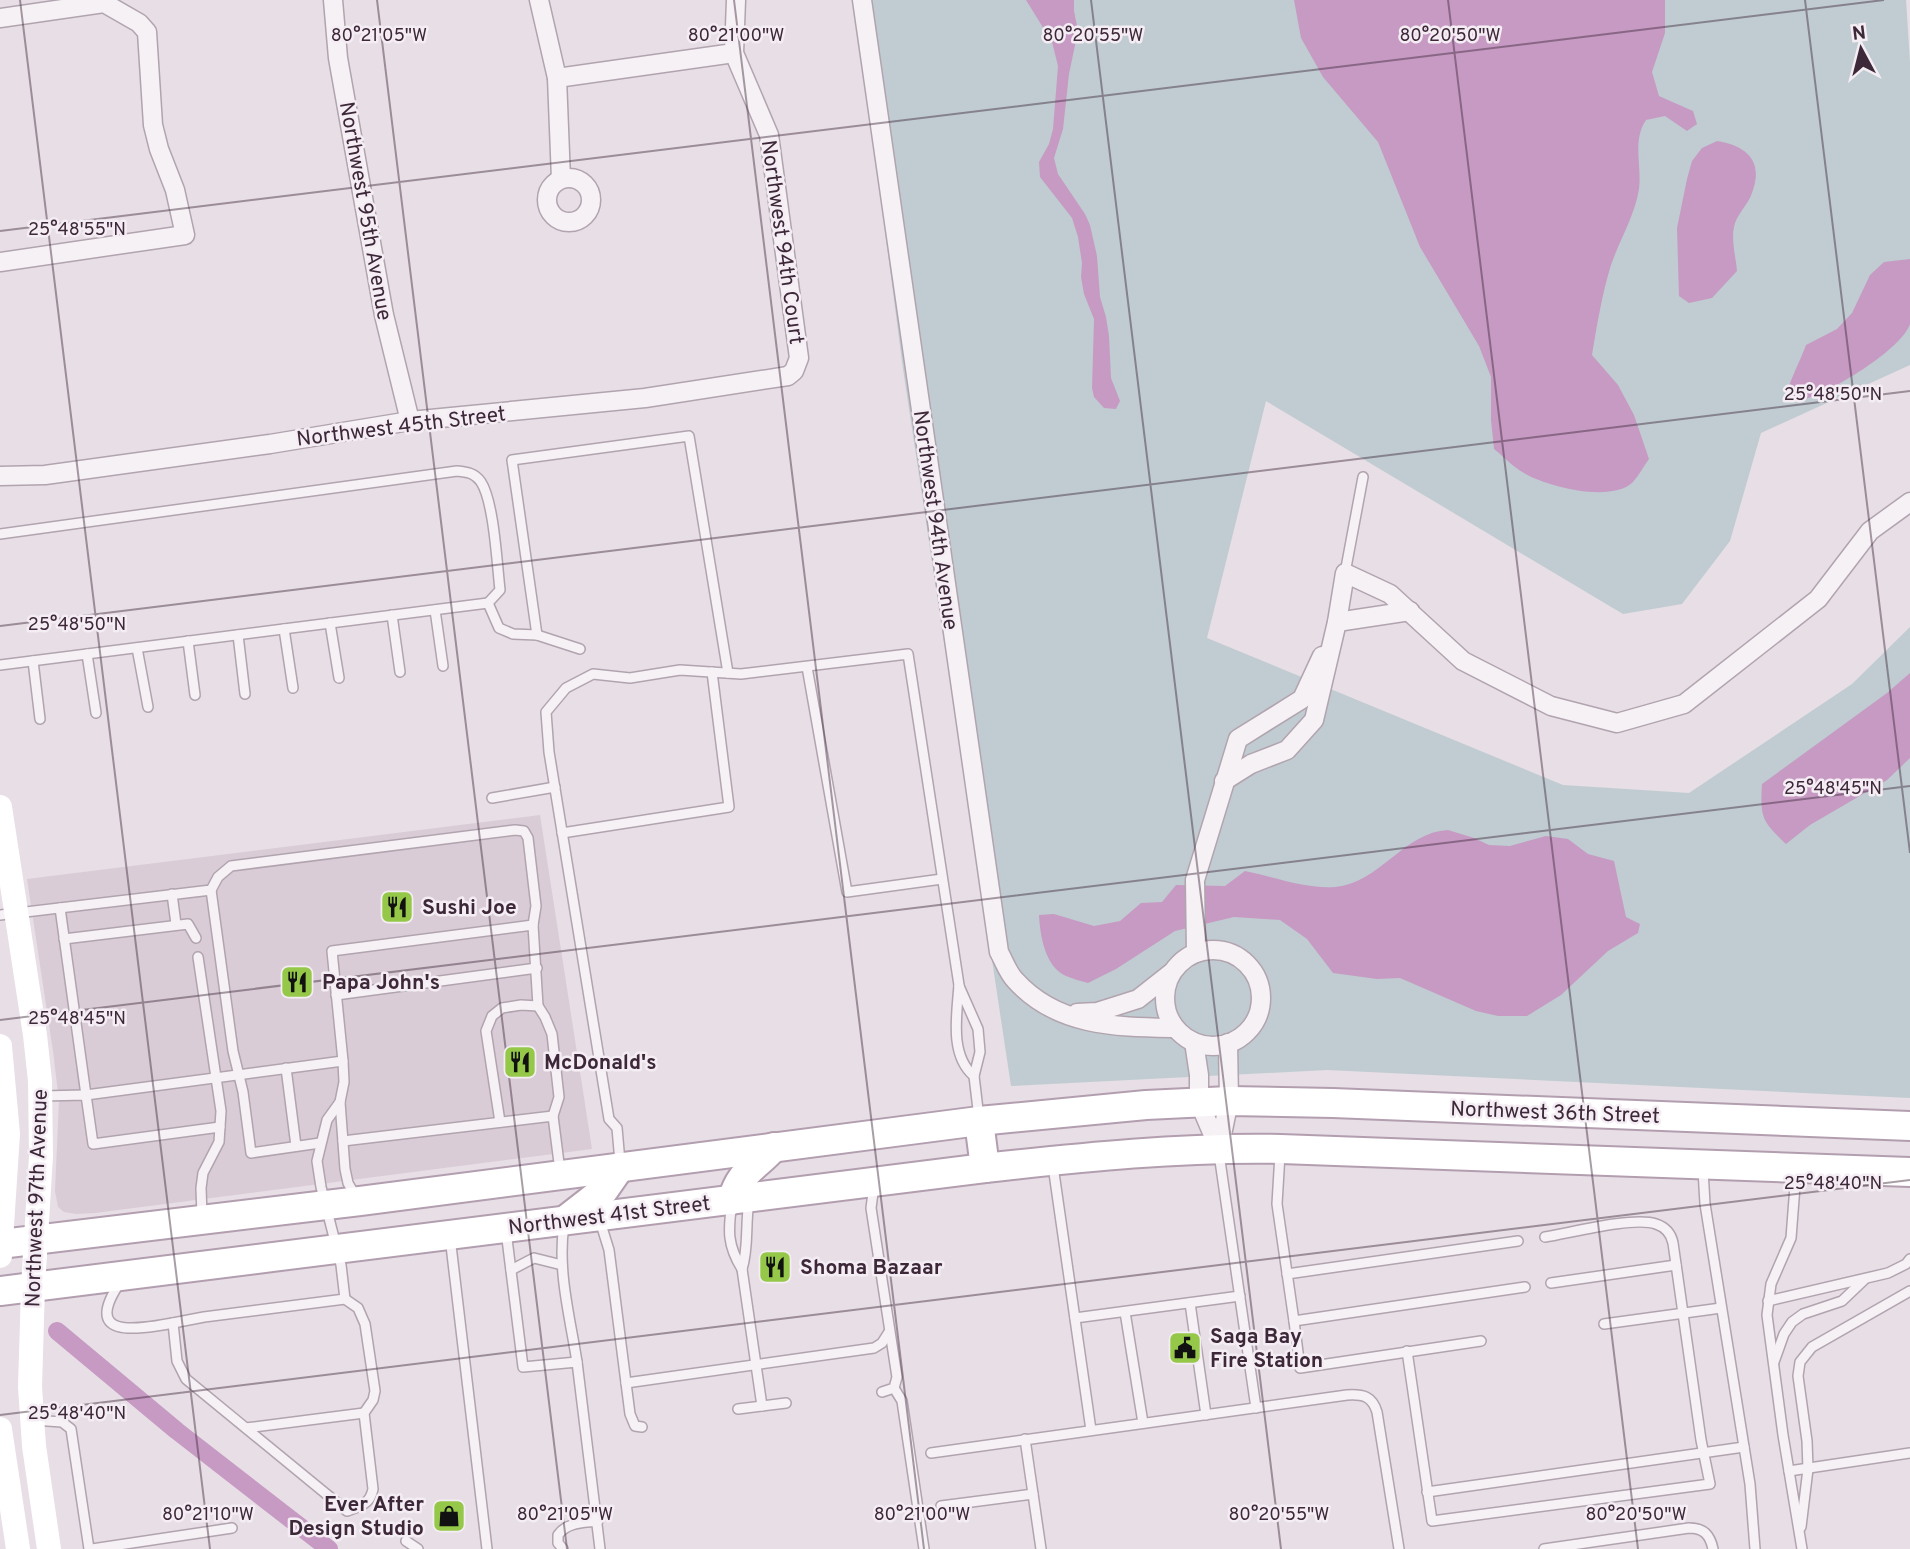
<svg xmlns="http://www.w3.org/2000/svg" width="1910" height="1549" font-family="Overpass,sans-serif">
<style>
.built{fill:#d9ccd6}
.green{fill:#c0ccd1}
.water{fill:#c69ac3}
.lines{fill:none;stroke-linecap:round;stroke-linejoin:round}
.canal{stroke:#c69ac3;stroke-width:18}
.lane-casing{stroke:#b1a4af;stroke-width:12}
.street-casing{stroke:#b1a4af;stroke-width:21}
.primary-casing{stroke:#b29eaf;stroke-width:32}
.lane{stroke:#f6f1f5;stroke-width:9}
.street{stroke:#f6f1f5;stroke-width:18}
.secondary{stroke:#fff;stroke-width:24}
.primary{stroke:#fff;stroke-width:28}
.ticks{fill:none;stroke:#3d2839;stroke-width:2;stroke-opacity:0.45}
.labels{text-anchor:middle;stroke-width:5;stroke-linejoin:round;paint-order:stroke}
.street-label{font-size:21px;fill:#3d2839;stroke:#f5edf4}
.poi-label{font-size:21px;font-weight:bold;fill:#3d2839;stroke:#f5edf4;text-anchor:start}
.ticks-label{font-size:18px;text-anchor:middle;fill:#3d2839;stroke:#f5edf4;stroke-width:5;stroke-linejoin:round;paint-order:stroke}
</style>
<rect width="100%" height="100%" fill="#e7dee6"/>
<polygon class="built" points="540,815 592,1149 95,1213 76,1214 64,1212 58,1207 55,1191 59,1101 53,1051 27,879"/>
<polygon class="green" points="855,0 1906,0 1910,62 1910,365 1761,433 1730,541 1682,604 1623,614 1266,401 1207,638 1563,785 1689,793 1852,684 1910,627 1910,1098 1327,1070 1011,1086 903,369"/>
<g class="water">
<polygon points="1026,0 1074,0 1074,11 1078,31 1069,74 1063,129 1054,158 1058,174 1085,214 1090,225 1097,256 1100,297 1106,317 1109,336 1111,378 1120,401 1116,409 1104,408 1094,397 1092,388 1094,319 1084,294 1081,277 1082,263 1078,237 1072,218 1040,177 1039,162 1049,144 1053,129 1058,66 1052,42"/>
<path d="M 1294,0 L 1665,0 L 1665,33 L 1652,72 L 1659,96 L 1693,111 L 1697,124 L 1687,131 L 1665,116 L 1646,120 C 1632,141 1642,166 1639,189 C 1635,215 1620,239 1611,265 C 1602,294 1597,325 1592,355 L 1618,385 L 1634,415 L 1649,459 C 1644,466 1639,475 1633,482 C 1612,503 1547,487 1524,473 C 1513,467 1504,457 1494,449 L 1491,420 L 1491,377 L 1479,346 L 1420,247 L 1378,142 L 1323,77 L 1301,38 Z"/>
<path d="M 1717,141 C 1747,146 1764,161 1752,193 C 1748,205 1736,215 1734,227 C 1731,240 1736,258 1737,271 L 1712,298 L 1689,303 L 1679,296 L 1677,228 L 1687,179 L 1692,161 L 1702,148 Z"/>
<path d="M 1910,259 C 1910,273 1910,313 1910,324 C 1901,350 1831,392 1805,399 C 1799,401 1791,401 1784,402 C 1789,381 1799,364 1806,345 L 1837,329 L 1852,313 L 1870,275 L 1884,262 Z"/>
<path d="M 1910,673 L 1910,758 L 1887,780 L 1810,825 L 1786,844 C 1762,821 1760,818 1762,784 L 1887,693 Z"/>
<path d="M 1448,830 L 1474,838 L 1489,845 L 1510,846 L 1546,836 L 1568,839 L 1588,854 L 1614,861 L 1626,917 L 1640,924 L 1638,933 L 1608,951 L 1561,995 L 1527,1016 L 1498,1016 L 1476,1011 L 1400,978 L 1377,979 L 1333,973 L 1307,939 L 1280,920 L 1234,917 L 1175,931 L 1116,969 L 1088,983 C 1081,981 1073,979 1066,976 C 1045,967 1040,935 1039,915 L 1054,914 L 1094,926 L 1120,921 L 1141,903 L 1162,902 L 1176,885 L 1225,886 L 1245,871 C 1274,877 1305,889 1335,887 C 1380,883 1404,832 1448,830 Z"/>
</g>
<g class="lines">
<polyline class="canal" points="57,1331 177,1431 329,1549"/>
<defs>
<g id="lane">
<path d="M 0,534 L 457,471 C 467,472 475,473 481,482 C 494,502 497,564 500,590 L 488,603"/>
<polyline points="1345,573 1363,477"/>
<polyline points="435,610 443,666"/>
<polyline points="392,615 400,672"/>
<polyline points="330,623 339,678"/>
<polyline points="284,629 293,688"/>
<polyline points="238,635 245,694"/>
<polyline points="537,635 580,649"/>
<polyline points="188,641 195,695"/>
<polyline points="137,648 148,707"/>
<polyline points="87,654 96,713"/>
<polyline points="33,661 40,719"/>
<polyline points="0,665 488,603 499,628 513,634 537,635 512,460 689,436 728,673"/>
<polyline points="807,667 847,892 942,879"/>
<polyline points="492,798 555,787"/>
<polyline points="562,833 729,807 712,672"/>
<polyline points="211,890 233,1051 243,1092 251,1153 320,1143"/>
<polyline points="172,894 176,924"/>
<polyline points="60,908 86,1095 343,1061"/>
<polyline points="0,915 211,890 218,877 231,866 515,830 524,831 528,838 536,906 533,925 332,951 343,1061 344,1082 340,1102 345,1169 348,1183 356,1197"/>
<polyline points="533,925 538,1006 545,1017 552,1034 559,1097 553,1116"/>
<polyline points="64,939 188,924 196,938"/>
<polyline points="198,957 221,1111 219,1142 203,1173 201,1188 202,1216"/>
<polyline points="959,986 978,1029 980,1052 974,1076 979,1118"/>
<polyline points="336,995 537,968"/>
<polyline points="286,1068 296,1146"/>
<polyline points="41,1096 86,1095 93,1144 220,1127"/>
<polyline points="340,1102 327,1120 317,1161 321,1187 341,1265 345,1299"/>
<polyline points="500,1122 486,1031 492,1016 502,1008 521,1005 538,1006"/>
<polyline points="343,1141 553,1116 560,1171"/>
<polyline points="1219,1154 1256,1408"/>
<polyline points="1280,1154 1277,1204 1294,1321 1525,1287"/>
<path d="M 620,1162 L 617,1128 L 609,1119 L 549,752 L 546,712 L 566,688 L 593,674 L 630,678 L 680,670 L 741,674 L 908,654 L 959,985 C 957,1014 949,1055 974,1076"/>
<polyline points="1053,1166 1091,1430"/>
<polyline points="1703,1170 1705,1204 1750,1484 1755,1549"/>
<polyline points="1796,1173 1791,1238 1771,1284 1767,1315 1783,1435 1802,1549"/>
<polyline points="874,1185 871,1208 897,1377 894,1388 882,1392"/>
<path d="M 732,1202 C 728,1230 727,1245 742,1269 L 762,1406"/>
<polyline points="600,1221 609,1250 630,1414 635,1426 642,1427"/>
<path d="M 564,1225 C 557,1270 570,1317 577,1362"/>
<polyline points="506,1231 523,1367 577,1362 600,1549"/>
<polyline points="450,1237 487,1549"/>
<path d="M 742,1269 C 749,1247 745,1225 749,1202"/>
<polyline points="511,1270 534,1258 562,1265"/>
<polyline points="1287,1274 1518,1241"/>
<path d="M 121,1281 C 81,1339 135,1330 173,1323"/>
<polyline points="1551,1283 1676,1265"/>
<path d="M 345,1299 L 358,1308 L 365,1324 L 375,1391 L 373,1400 L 364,1413 L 373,1489 C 370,1504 361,1506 347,1511 L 186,1379 L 177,1361 L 173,1323 L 204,1317 Z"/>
<polyline points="1768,1301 1888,1273 1906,1264 1910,1259"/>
<polyline points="1190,1303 1206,1415"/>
<polyline points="1125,1312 1143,1423"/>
<polyline points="1075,1318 1240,1296"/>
<polyline points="1294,1321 1300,1368 1481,1341"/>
<polyline points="1604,1324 1721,1308"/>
<path d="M 1407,1351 L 1432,1521 L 1710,1484 L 1701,1440 L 1673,1243 C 1671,1233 1665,1227 1656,1224 C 1634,1216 1570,1233 1545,1237"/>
<polyline points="1774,1362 1784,1334 1792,1322 1803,1314 1842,1301 1864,1280"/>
<polyline points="626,1383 874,1348 882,1343 889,1332"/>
<polyline points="894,1388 902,1401 924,1549"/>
<polyline points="738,1409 786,1403"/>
<polyline points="33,1420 62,1422 71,1429 89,1549"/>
<polyline points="246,1428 364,1413"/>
<polyline points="1025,1439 1041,1549"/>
<path d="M 931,1453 L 1347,1395 C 1363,1394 1372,1396 1377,1412 L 1399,1549"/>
<polyline points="1789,1471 1910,1453"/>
<polyline points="1427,1492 1744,1447"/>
<polyline points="941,1506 1033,1494"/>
<polyline points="1801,1527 1808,1469 1807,1441 1798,1376 1800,1362 1812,1347 1910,1291"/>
<polyline points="406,1541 418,1549"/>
<polyline points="92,1549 232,1528"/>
<path d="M 563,1549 L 558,1543 L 558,1535 C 567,1522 583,1523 598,1521"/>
<path d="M 1544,1549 L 1689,1528 C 1704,1528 1710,1535 1713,1549"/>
</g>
<g id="street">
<polyline points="333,0 338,58 384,315 410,421"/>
<polyline points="539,0 557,78 561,179"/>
<path d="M 862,0 L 999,952 C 1004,961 1008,973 1015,980 C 1057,1027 1117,1027 1175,1028"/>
<polyline points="0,18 104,3 139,23 147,32 153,125 159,149 175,190 185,235 0,262"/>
<polyline points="557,78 734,53"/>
<circle cx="569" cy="200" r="22"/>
<polyline points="0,476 45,475 270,444 410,421 645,398 788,376 794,371 799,358 769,135 734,53 736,0"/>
<polyline points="1337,622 1410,611"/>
<polyline points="1224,781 1251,764 1287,750 1314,720 1337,622 1345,573 1390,594 1463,661 1551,706 1617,723 1684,704 1818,599 1870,531 1910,502"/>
<circle cx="1213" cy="998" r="48"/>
<polyline points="1196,953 1195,880 1238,739 1302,699 1322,656"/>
<polyline points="1077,1013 1097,1012 1138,999 1171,973"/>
<polyline points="1194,1042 1199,1075 1199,1102 1219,1149"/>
<polyline points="1219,1149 1229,1101 1228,1043"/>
</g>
<g id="primary">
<polyline points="979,1121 985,1168"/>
<path d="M 732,1200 C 741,1170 754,1169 774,1147"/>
<polyline points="568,1218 604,1190 620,1167"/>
<polyline points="0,1244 360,1201 979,1121 1146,1105 1229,1101 1333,1103 1910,1126"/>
<path d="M 0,1291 L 985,1168 C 1084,1157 1182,1147 1281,1149 L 1910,1172"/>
</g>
</defs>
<use href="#lane" class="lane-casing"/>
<use href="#street" class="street-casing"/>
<use href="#primary" class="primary-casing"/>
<use href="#lane" class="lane"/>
<use href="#street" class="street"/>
<g class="secondary">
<polyline points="0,807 35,1035 40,1081 41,1156 33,1287 30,1387 34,1446 49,1549"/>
<polyline points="0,1046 8,1134 0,1256"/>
<polyline points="0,1429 18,1549"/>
</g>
<use href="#primary" class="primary"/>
</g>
<path class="ticks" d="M 20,0 L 210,1549M 377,0 L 567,1549M 734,0 L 924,1549M 1091,0 L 1281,1549M 1448,0 L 1638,1549M 1805,0 L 1910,853M 0,231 L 1884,0M 0,626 L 1910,391M 0,1020 L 1910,786M 0,1415 L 1910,1180"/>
<defs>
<symbol id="restaurant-square" viewBox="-11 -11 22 22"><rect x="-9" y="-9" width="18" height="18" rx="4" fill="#95c848" stroke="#f5edf4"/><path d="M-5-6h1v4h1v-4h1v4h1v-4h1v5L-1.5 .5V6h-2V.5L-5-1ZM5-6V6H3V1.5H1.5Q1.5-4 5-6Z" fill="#111"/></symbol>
<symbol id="civic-square" viewBox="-11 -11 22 22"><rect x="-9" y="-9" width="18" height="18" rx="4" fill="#95c848" stroke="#f5edf4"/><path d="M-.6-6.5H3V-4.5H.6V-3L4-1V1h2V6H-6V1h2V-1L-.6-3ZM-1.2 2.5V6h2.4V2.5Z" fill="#111"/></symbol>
<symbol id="shop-square" viewBox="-11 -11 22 22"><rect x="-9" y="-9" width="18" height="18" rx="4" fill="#95c848" stroke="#f5edf4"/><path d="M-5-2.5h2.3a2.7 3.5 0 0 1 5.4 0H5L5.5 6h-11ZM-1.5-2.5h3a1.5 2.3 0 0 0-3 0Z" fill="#111"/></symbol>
</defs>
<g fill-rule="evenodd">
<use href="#restaurant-square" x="378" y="888" width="38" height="38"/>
<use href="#restaurant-square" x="278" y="963" width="38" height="38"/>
<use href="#restaurant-square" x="501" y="1043" width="38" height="38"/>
<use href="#restaurant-square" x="756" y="1248" width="38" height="38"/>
<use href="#civic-square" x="1166" y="1329" width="38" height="38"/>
<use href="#shop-square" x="430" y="1497" width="38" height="38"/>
</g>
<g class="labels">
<g class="street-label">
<text transform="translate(366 211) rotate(80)" y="7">Northwest 95th Avenue</text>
<text transform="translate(783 242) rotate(82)" y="7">Northwest 94th Court</text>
<text transform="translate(401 426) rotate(-7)" y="7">Northwest 45th Street</text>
<text transform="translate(936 520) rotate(82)" y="7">Northwest 94th Avenue</text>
<text transform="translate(1555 1112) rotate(2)" y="7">Northwest 36th Street</text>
<text transform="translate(36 1198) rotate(-88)" y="7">Northwest 97th Avenue</text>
<text transform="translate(609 1215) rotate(-7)" y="7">Northwest 41st Street</text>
</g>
<g class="poi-label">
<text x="422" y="914">Sushi Joe</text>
<text x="322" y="989">Papa John's</text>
<text x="544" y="1069">McDonald's</text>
<text x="800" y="1274">Shoma Bazaar</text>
<text x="1210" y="1343">Saga Bay<tspan x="1210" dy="24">Fire Station</tspan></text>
<text x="424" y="1511" text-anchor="end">Ever After<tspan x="424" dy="24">Design Studio</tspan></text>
</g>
</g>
<g class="ticks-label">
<text x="379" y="41">80°21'05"W</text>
<text x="736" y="41">80°21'00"W</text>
<text x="1093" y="41">80°20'55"W</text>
<text x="1450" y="41">80°20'50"W</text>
<text x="77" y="235">25°48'55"N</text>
<text x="1833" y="400">25°48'50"N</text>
<text x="77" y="630">25°48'50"N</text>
<text x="1833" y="794">25°48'45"N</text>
<text x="77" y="1024">25°48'45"N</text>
<text x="1833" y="1189">25°48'40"N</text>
<text x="77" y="1419">25°48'40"N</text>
<text x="208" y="1520">80°21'10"W</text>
<text x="565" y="1520">80°21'05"W</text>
<text x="922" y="1520">80°21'00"W</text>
<text x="1279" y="1520">80°20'55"W</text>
<text x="1636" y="1520">80°20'50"W</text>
</g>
<g transform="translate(1861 49) rotate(353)" stroke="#f5edf4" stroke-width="5" paint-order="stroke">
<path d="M0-5L12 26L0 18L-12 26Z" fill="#3d2839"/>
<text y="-10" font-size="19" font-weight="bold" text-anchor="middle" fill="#3d2839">N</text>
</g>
</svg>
